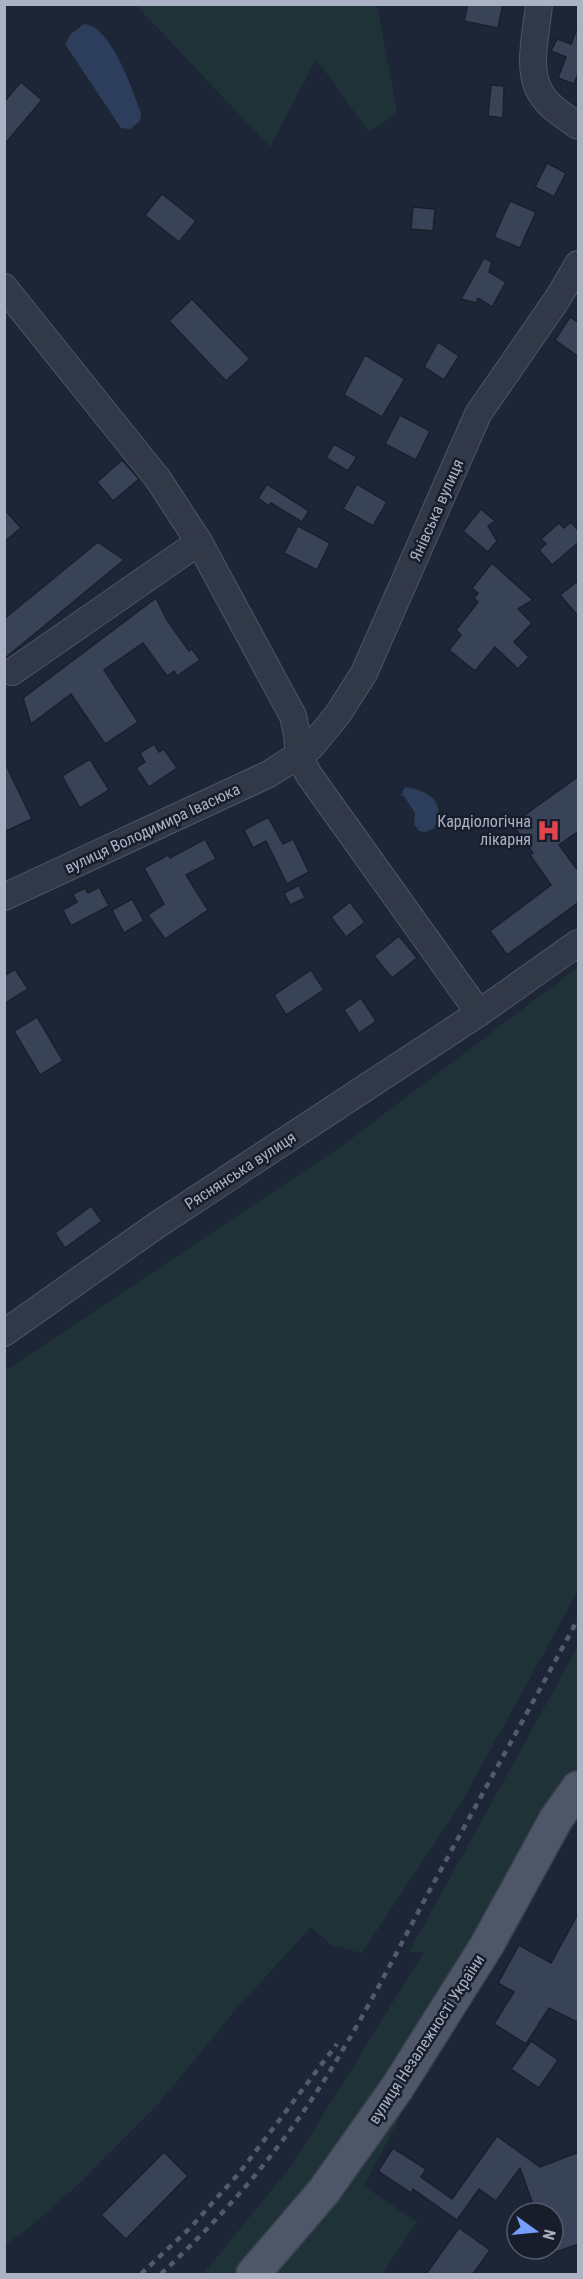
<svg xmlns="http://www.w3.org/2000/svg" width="583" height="2279" font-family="'Roboto Condensed',sans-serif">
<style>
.green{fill:#1f3237}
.water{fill:#2d3d5c}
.building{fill:#394357;stroke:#191f2d;stroke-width:1.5}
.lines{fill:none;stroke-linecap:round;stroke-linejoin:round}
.minor-casing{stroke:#4e5565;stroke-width:28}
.major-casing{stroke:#3a4150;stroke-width:36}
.minor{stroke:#313847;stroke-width:26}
.major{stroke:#4e5767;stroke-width:33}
.rail{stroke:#525b6e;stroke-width:4.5;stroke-dasharray:6 6;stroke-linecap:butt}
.labels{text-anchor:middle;stroke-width:5;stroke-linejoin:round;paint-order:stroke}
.street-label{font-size:16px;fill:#aab2c4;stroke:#171d2b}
.poi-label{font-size:16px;fill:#aab2c4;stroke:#171d2b;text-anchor:end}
</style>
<rect width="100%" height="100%" fill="#1d2636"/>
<g class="green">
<polygon points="136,5 377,5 397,112 369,132 316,59 270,147"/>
<polygon points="578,967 578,1591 460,1805 362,1953 331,1945 311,1927 238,2007 158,2104 79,2184 24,2232 5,2245 5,1371 343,1145"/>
<polygon points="578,1646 578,1775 376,2099 399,2119 364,2186 417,2222 382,2274 203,2274 292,2165 424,1952 409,1952"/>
</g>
<g class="water">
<path d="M 84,24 C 112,27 132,89 141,113 L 140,121 L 130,129 L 121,128 L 65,44 L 71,34 Z"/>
<path d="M 405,787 C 430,791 447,802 434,829 L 425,832 L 419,831 L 414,824 L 415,813 L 404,796 L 401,795 Z"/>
</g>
<g class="building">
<polygon points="468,4 503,4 498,28 464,21"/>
<polygon points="577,28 579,71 574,84 558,78 566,57 551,51 557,39 571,44"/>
<polygon points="21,82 42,100 4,145 4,102"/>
<polygon points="491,85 504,86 503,118 488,116"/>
<polygon points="547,163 566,173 554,197 535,187"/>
<polygon points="162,194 196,221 179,242 145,215"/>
<polygon points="510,201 536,212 520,248 494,237"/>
<polygon points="413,207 435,209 433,231 411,229"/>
<polygon points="484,258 492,262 489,272 506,282 492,307 478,298 476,303 461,299"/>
<polygon points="192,299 250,359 226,381 169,321"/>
<polygon points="570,317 579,323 579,357 555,340"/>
<polygon points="438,342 459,356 444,380 424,367"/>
<polygon points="365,355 405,379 382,417 344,395"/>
<polygon points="400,415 430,431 416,460 385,444"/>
<polygon points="334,444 357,457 348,471 326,458"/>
<polygon points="122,460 139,479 113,501 97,482"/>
<polygon points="267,484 309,511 302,522 271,503 269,506 258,498"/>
<polygon points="357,484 387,502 373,526 343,509"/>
<polygon points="4,509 21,528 4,542"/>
<polygon points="481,509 495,521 488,526 497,541 488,552 463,531"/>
<polygon points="571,522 579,531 579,542 552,565 539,550 546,544 541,539 559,523 564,528"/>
<polygon points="298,526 330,543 317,570 284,553"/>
<polygon points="98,542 124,560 4,659 4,619"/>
<polygon points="492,563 533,600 518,609 532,623 514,642 529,657 518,669 495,647 475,671 449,650 461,635 456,630 478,602 474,598 478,593 472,588"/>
<polygon points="579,580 579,617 560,595"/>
<polygon points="156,598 167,620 189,651 192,649 200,660 177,676 174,671 167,676 143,643 104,670 138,722 105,744 71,694 31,724 23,698"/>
<polygon points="154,744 159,752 164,749 177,768 149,787 136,768 145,762 140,753"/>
<polygon points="90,759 109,790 80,808 62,776"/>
<polygon points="4,761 32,819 4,832"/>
<polygon points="579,776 579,831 559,845 579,872 579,902 507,955 490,931 551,885 530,855 533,853 512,824"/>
<polygon points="268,817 283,844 293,839 309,872 287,884 266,841 253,848 244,830"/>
<polygon points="205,839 216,859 186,875 208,910 165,939 148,915 164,904 144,868 168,855 170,858"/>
<polygon points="299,885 305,898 290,905 284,893"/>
<polygon points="99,887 109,906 71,926 63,910 77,902 73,894 85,888 88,893"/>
<polygon points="132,899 144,921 124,933 112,910"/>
<polygon points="350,902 365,922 346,937 331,917"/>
<polygon points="399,936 417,958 392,978 374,956"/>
<polygon points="15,969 28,989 4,1004 4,976"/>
<polygon points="311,970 324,990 286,1015 274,995"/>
<polygon points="361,998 376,1021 359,1033 344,1010"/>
<polygon points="37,1017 63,1061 40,1075 14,1031"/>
<polygon points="91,1206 102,1221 65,1248 55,1233"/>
<polygon points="579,1912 579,2023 549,2008 526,2044 494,2024 514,1992 498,1983 519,1945 551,1963"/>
<polygon points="531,2041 558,2060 539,2088 511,2069"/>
<polygon points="497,2136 540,2167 579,2152 579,2244 553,2253 553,2213 536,2213 520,2168 496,2201 479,2189 457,2220 413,2189 411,2193 378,2171 393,2148 426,2169 421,2177 452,2199"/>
<polygon points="164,2152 188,2176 126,2239 101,2215"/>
<polygon points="459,2228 490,2250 473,2274 426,2274"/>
</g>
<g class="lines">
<defs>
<g id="minor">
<path d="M 539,4 C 537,31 526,68 540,92 C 548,107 565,116 578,126"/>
<polyline points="4,287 158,479 199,542 293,716 297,734 299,756 309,775 479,1013"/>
<polyline points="12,672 199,542"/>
<polyline points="4,897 269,774 311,747 338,714 364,673 478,414 558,298 578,264"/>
<polyline points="4,1333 157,1225 479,1013 578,943"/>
</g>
<polyline id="major" points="253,2274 324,2191 397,2088 487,1945 556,1819 578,1788"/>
</defs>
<use href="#minor" class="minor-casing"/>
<use href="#major" class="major-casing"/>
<use href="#minor" class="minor"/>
<use href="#major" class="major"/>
<g class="rail">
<polyline points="141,2274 191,2227 240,2172 337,2044"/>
<path d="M 161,2274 C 208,2230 252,2183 291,2129 C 346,2054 388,1968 432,1886 C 481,1796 530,1708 578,1619"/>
</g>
</g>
<defs>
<symbol id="hospital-bare" viewBox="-9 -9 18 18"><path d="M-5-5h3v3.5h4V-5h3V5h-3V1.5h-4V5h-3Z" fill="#e0444e" stroke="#171d2b" stroke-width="2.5" paint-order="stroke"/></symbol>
</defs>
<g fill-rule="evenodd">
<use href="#hospital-bare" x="532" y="814" width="33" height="33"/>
</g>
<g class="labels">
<g class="street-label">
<text transform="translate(436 510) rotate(-66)" y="6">Янівська вулиця</text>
<text transform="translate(152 828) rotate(-25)" y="6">вулиця Володимира Івасюка</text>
<text transform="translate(240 1170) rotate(-33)" y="6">Ряснянська вулиця</text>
<text transform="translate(426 2039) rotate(-57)" y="6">вулиця Незалежності України</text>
</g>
<g class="poi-label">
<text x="531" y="827">Кардіологічна<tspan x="531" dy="18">лікарня</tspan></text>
</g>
</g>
<rect width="583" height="2279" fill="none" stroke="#aab2c4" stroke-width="12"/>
<g transform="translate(535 2231) rotate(105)"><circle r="28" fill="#171d2b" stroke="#525968" stroke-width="1.5"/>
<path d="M0-4.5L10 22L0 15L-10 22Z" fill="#759efe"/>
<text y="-9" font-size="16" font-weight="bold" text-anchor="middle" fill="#aab2c4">N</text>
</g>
</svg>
